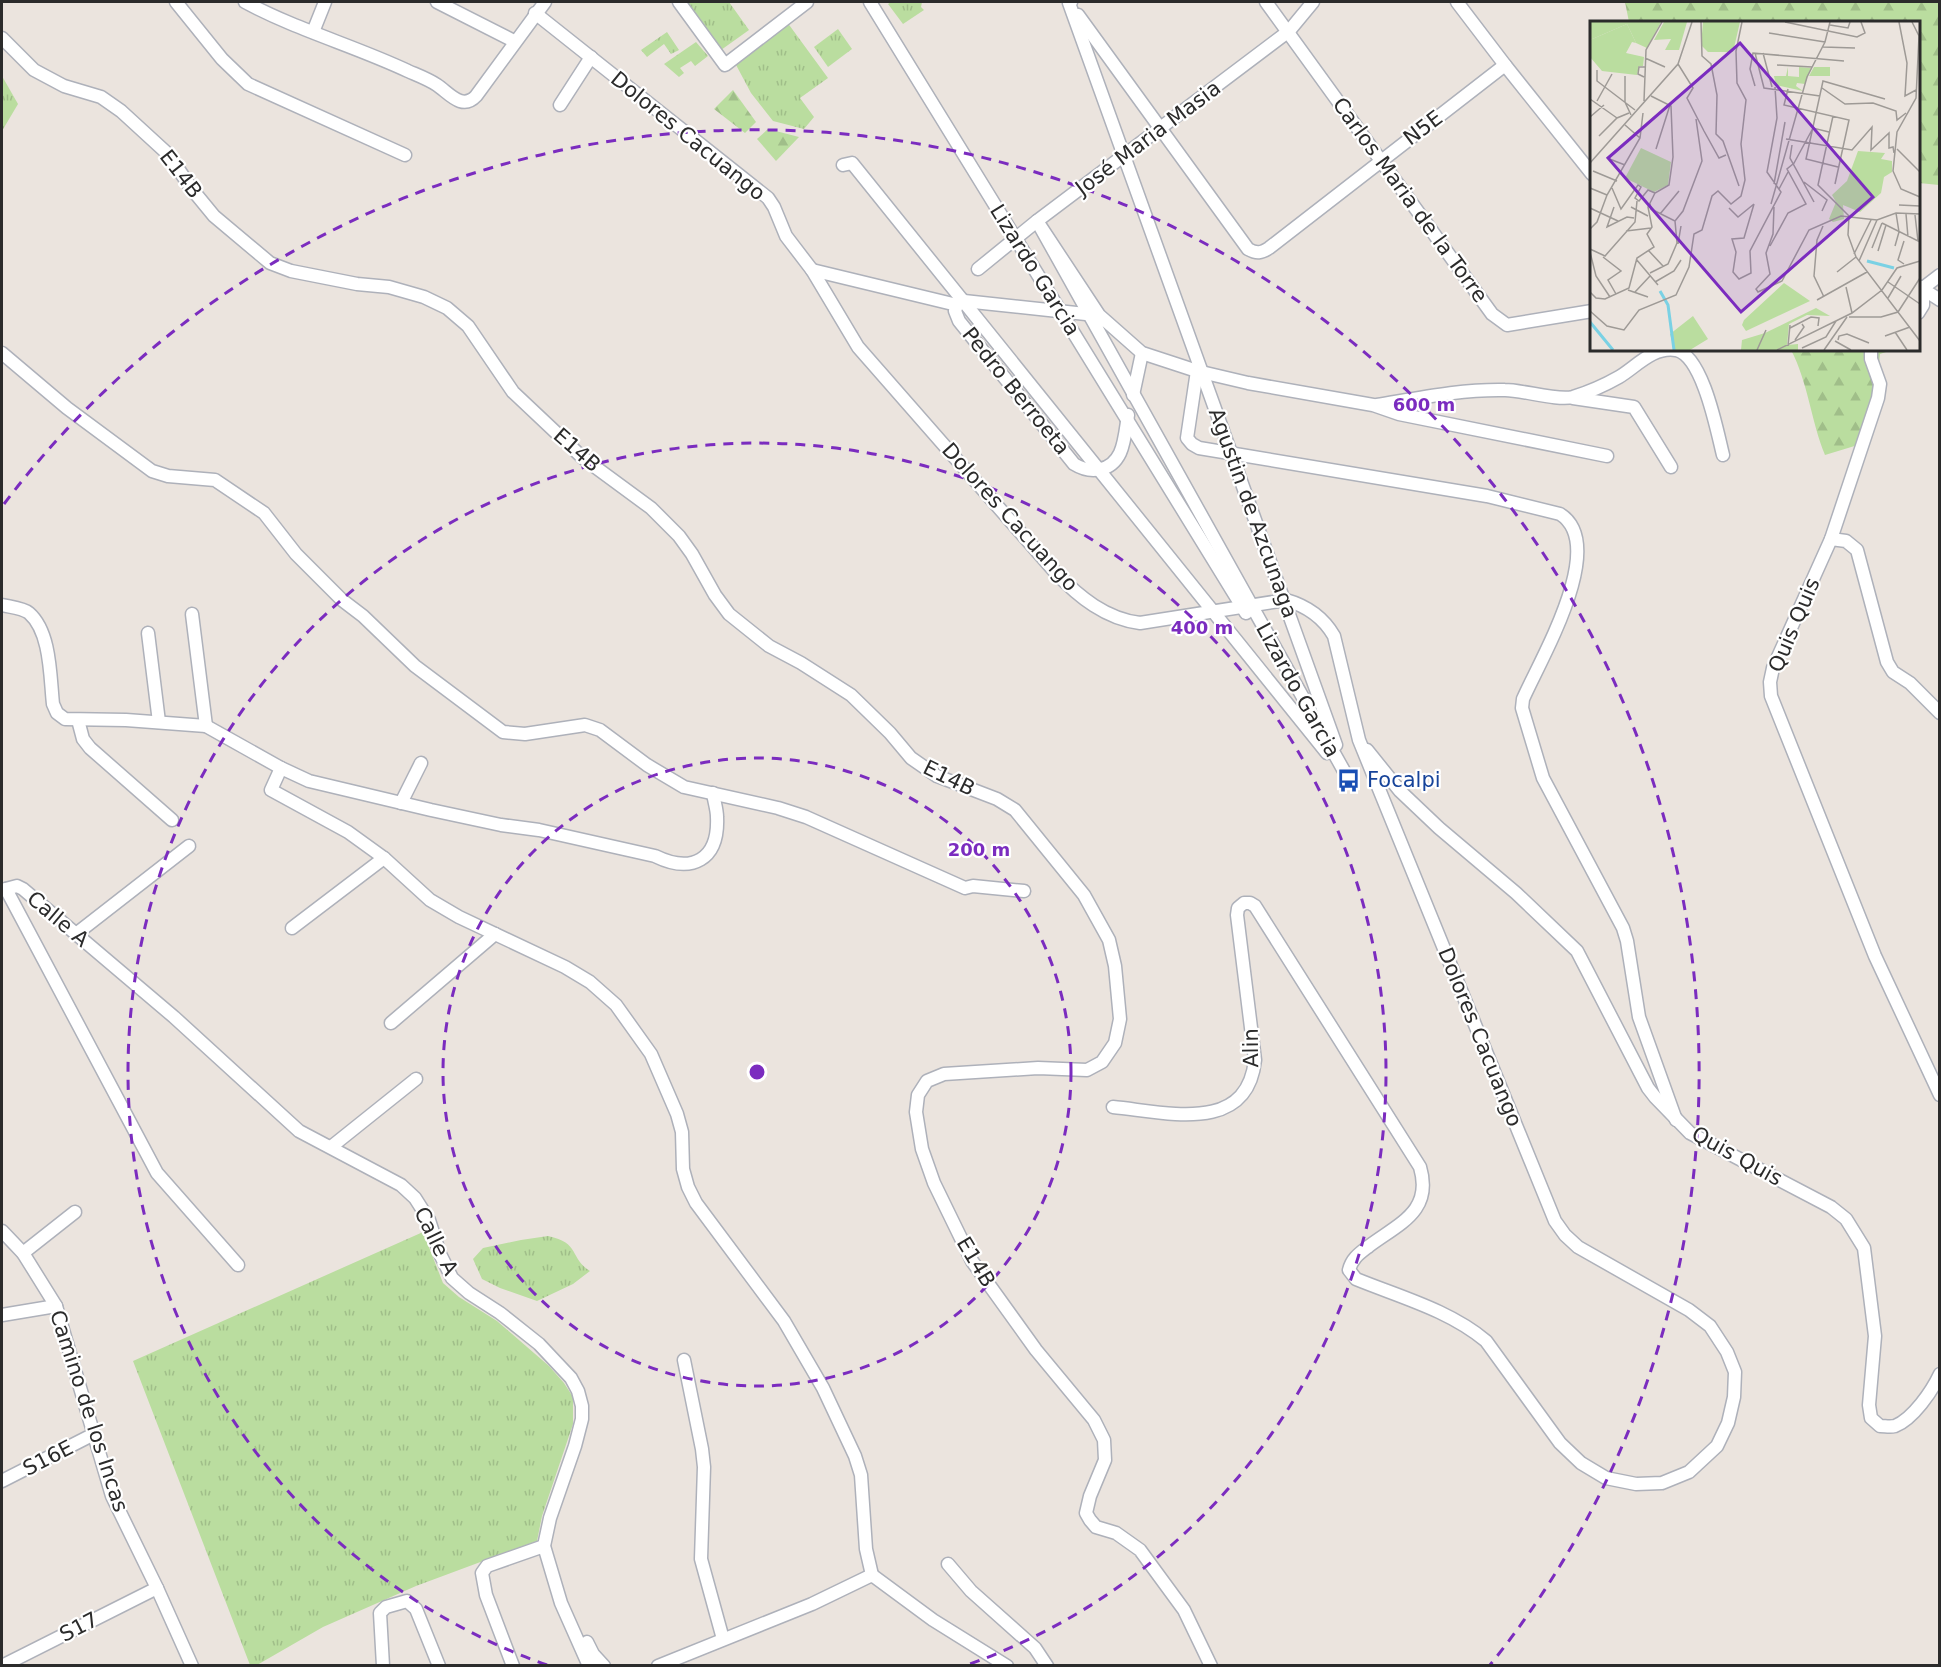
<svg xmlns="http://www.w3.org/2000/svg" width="1941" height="1667" font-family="'DejaVu Sans',sans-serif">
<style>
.grass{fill:url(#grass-tufts)}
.forest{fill:url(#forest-firs)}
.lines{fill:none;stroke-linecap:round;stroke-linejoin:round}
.street-casing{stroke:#aeb1ba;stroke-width:15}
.street{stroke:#fff;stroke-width:12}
.ring{fill:none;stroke:#7b2cbf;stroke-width:3;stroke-dasharray:10 8}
.labels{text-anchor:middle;stroke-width:4.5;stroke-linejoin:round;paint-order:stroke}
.street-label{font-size:21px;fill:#2b2b2b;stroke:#fff}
.transit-label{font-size:21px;fill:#164399;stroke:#fff;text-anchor:start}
.inset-river{fill:none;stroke:#7ad1e4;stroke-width:3}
.inset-road{fill:none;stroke:#9e9a96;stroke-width:1.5}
.view{fill:#7b2cbf;fill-opacity:0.15;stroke:#7b2cbf;stroke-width:3}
.inset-edge{fill:none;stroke:#2b2b2b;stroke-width:3}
.centre{fill:#7b2cbf;stroke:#fff;stroke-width:3}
.ring-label{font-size:18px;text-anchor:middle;font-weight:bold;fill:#7b2cbf;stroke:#fff;stroke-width:4.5;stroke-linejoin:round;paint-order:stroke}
</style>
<defs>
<pattern id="grass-tufts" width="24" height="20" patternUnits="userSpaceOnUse" patternTransform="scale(1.5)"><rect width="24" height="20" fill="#badd9f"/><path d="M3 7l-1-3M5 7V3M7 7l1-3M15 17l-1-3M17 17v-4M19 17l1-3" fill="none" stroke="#a0be89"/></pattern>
<pattern id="forest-firs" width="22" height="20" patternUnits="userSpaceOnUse" patternTransform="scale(1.5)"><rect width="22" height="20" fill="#badd9f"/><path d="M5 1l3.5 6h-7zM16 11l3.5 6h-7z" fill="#a0be89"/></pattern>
</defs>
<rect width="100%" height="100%" fill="#ebe4de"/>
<g class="grass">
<polygon points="687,2 729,2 749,30 721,50"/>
<polygon points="891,2 922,2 921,7 924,10 903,24 888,4"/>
<polygon points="787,22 828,78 800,98 814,117 804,129 773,121 751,93 735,63"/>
<polygon points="838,29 852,49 828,67 814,47"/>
<polygon points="667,32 679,50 671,54 664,44 647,57 641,50"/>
<polygon points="696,42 708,56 695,66 691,61 680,68 684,73 679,77 664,64"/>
<polygon points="2,76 18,104 2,131"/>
<polygon points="423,1232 443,1283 459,1297 497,1321 549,1366 564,1383 573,1397 573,1424 542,1516 537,1541 416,1586 323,1627 257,1665 250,1665 133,1361"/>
<path d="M 548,1236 C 581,1243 569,1258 590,1271 L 573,1284 L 537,1301 L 500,1288 L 482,1279 L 473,1259 L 483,1248 L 521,1240 Z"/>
</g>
<g class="forest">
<polygon points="1625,2 1939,2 1939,185 1919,183 1918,22 1629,22"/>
<polygon points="733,90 756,122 745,133 714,109"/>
<polygon points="768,129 799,137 776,161 757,139"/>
<path d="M 1791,350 L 1892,350 L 1880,354 L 1871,441 L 1825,455 C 1811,421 1808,382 1791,350 Z"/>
</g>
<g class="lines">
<defs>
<g id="street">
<polyline points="176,2 222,59 248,84 405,155"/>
<path d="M 245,2 C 297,30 355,46 408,71 C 417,75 428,79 437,85 C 449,93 462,111 476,96 L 545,2"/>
<polyline points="437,2 514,41"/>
<polyline points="679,2 725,65 807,2"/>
<polyline points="870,2 1246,613"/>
<polyline points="1071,2 1069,3 1336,745"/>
<polyline points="1266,2 1492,314 1507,325 1592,311"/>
<polyline points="1457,2 1505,65 1592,174"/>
<path d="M 535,13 L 768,198 L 774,207 L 786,236 L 812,270 L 858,347 L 1056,573 C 1079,597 1106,619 1140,623 L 1286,600 C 1307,606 1323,617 1334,636 L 1359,740 L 1555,1221 L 1565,1235 L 1578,1247 L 1689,1310 L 1710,1326 L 1727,1352 L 1735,1372 L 1734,1397 L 1728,1423 L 1717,1446 L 1689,1472 L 1662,1483 L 1636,1484 L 1606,1478 L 1581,1463 L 1560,1443 L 1486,1341 C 1449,1310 1400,1297 1356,1279 L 1349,1270 C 1352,1258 1360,1253 1369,1246 C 1400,1223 1433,1211 1420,1167 L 1255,906 L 1250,903 L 1244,903 L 1238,908 L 1237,915 L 1255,1060 C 1247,1135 1166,1112 1113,1107"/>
<path d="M 1078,15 L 1248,249 C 1257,254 1261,253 1269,248 L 1505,65"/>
<polyline points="313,32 325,2"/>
<polyline points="2,38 34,70 64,86 101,97 121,111 169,155 191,188 214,216 270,263 291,271 357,284 389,287 424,297 447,308 468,326 513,392 583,458 651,508 679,536 692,554 715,595 729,614 769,646 801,663 851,695 890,733 911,758 937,776 997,799 1015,810 1084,895 1109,940 1115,966 1120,1019 1115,1043 1102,1062 1087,1070 1038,1068 944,1074 927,1081 918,1095 916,1112 922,1149 934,1183 972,1261 1036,1350 1094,1420 1104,1440 1105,1460 1090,1496 1086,1513 1090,1520 1096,1527 1116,1533 1140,1550 1184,1610 1211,1666"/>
<polyline points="560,105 591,57"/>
<polyline points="843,165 852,163 1327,753"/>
<polyline points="978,269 1037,221 1289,31 1313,2"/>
<polyline points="812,270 957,305"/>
<polyline points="1918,286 1940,300"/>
<polyline points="1923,288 1940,275"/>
<polyline points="1918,313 1923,305 1923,288"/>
<path d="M 1095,315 L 964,301 L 957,305 L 955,311 L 959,321 L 1074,464 C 1090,474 1111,472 1120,453 C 1125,442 1126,427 1128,415"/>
<polyline points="1871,350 1871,359 1880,384 1878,398 1831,539 1773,668 1770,682 1771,696 1875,956 1940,1095"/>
<polyline points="2,353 67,408 152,471 168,476 215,480 264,513 296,554 342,600 363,616 415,666 503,732 525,734 585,725 600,730 647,765 684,787 778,808 806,817 965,888 973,886 1024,891"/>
<path d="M 1197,371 L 1187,438 L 1192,444 L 1199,448 L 1487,496 L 1560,514 C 1609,545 1540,660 1523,699 L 1522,708 L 1543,778 L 1623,928 L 1627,941 L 1639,1017 L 1676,1120"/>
<polyline points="1133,395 1142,353"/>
<polyline points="1573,398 1634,407 1671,467"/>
<path d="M 1377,405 C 1419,398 1462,389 1505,390 C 1523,390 1557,401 1573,397 C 1589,392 1605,385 1619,377 C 1636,367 1653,346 1676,350 C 1703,356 1717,431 1723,455"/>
<polyline points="1831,539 1846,541 1857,550 1887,662 1893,672 1910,683 1940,713"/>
<path d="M 2,605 C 10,607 23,608 29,613 C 51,632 50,677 53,704 L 57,713 L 65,719 L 126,720 L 206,726 L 281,768 L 309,781 L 431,810 L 501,825 L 539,830 L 655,856 C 692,874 719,860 717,817 C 717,809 714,801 713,793"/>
<polyline points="192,614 206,726"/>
<polyline points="148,633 159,722"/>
<polyline points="78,720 83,739 90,748 172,820"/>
<path d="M 1367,750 L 1400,791 L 1439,828 L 1516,893 L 1577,951 L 1648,1088 L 1655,1097 L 1690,1133 L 1831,1207 L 1846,1219 L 1864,1248 L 1875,1336 L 1869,1405 L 1871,1418 L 1880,1426 C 1885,1426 1890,1427 1895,1426 C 1913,1419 1932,1391 1940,1374"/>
<polyline points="281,768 271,790 348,832 384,858 430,900 459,917 565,967 590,982 616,1005 651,1054 677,1114 682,1132 683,1169 688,1187 696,1203 784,1321 823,1388 855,1456 861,1475 866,1549 872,1575"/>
<polyline points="1349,780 1037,221 1099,315 1142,353 1197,371 1248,383 1373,405 1399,414 1607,456"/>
<polyline points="401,803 421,763"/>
<polyline points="6,889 157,1173 238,1265"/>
<polyline points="2,890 17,886 23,889 174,1017 299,1131 401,1185 415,1198 429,1220 440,1254 452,1278 469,1293 500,1313 539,1344 571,1378 578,1391 582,1406 582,1419 575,1446 550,1518 544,1546 561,1603 589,1666"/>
<polyline points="292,928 384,858"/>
<polyline points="76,934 189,846"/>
<polyline points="391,1023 495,934"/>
<polyline points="331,1147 416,1079"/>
<polyline points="2,1231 23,1253 56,1306 112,1496 157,1588 192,1666"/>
<polyline points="23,1253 75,1212"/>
<polyline points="2,1315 56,1306"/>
<polyline points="684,1360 702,1449 704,1467 701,1559 723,1639"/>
<polyline points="2,1481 94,1434"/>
<polyline points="948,1564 971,1591 1035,1648 1047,1666"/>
<polyline points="587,1642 593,1654 604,1666"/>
<polyline points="2,1666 157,1588"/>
<polyline points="383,1666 380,1613 386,1607 407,1601 416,1609 439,1666"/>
<polyline points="513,1666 486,1595 482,1573 487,1566 544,1546"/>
<polyline points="658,1666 812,1604 872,1575 933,1620 1007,1666"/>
</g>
</defs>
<use href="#street" class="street-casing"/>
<use href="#street" class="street"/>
</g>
<g class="ring">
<circle cx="757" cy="1072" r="314"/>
<path d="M547 1665A629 629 0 1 1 967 1665"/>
<path d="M4 504A943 943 0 1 1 1490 1665"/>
</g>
<defs>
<symbol id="bus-bare" viewBox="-9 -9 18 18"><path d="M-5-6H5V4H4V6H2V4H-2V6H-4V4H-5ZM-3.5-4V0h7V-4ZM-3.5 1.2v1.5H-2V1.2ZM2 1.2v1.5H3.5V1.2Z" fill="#1a4fb4" stroke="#fff" stroke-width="2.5" paint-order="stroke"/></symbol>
</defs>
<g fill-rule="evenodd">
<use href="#bus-bare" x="1332" y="764" width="33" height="33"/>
</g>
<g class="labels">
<g class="street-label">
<text transform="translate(1423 128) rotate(-37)" y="7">N5E</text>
<text transform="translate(688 136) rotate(39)" y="7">Dolores Cacuango</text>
<text transform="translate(1148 138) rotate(-37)" y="7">José Maria Masia</text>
<text transform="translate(181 174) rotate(52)" y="7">E14B</text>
<text transform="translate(1410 200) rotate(54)" y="7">Carlos Maria de la Torre</text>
<text transform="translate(1035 270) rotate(58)" y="7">Lizardo Garcia</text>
<text transform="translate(1016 391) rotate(51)" y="7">Pedro Berroeta</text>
<text transform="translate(577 450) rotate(41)" y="7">E14B</text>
<text transform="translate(1253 513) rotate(70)" y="7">Agustin de Azcunaga</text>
<text transform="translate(1010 517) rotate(48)" y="7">Dolores Cacuango</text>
<text transform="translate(1794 625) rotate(-67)" y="7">Quis Quis</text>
<text transform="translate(1298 690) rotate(61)" y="7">Lizardo Garcia</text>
<text transform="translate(949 778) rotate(26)" y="7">E14B</text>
<text transform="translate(58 919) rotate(40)" y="7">Calle A</text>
<text transform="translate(1480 1037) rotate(68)" y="7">Dolores Cacuango</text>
<text transform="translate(1251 1048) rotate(-91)" y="7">Alin</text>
<text transform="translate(1737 1156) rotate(29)" y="7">Quis Quis</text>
<text transform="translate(436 1241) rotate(64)" y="7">Calle A</text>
<text transform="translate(976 1262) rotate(59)" y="7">E14B</text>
<text transform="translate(89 1411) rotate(72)" y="7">Camino de los Incas</text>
<text transform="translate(48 1458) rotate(-27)" y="7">S16E</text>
<text transform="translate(79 1627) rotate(-27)" y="7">S17</text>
</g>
<g class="transit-label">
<text x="1367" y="787">Focalpi</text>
</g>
</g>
<g transform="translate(1590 21)">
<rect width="330" height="330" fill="#ebe4de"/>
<path d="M 74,1 L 97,1 L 89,29 L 75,29 L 81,18 L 64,19 ZM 113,1 L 150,1 L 143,31 L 118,31 L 111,24 ZM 37,3 L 46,22 L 42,21 L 36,32 L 54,36 L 53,45 L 49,45 L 47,54 L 12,50 L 0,36 L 0,19 ZM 198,46 L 198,55 L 209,56 L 209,46 L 221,47 L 215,63 L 207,62 L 206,65 L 213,70 L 186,64 L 184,55 L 196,55 ZM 51,127 L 81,141 L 78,164 L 64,171 L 35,157 Z" fill="#badd9f"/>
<path d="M 0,1 L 71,1 L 57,27 L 46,22 L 37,3 L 0,19 ZM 224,46 L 240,46 L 240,55 L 219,55 ZM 268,130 L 295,132 L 291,138 L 302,140 L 302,151 L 294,156 L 291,172 L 270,191 L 253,184 L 254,198 L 243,201 L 239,198 L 246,181 L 242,174 L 257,160 ZM 194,262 L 220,280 L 156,310 L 152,304 L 154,299 ZM 226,287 L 240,295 L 217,294 L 199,303 L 197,324 L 208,323 L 208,329 L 151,329 L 152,319 L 175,312 ZM 103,295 L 118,318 L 100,329 L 85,329 L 80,313 Z" fill="#badd9f"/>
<path class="inset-river" d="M 277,240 L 304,247M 70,270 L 78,284 L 84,329M 0,301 L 23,329"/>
<path class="inset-road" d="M 111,1 L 112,35 L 121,43 L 127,74 L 126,113 L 133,120 L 149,165M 195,1 L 267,16 L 275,12 L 271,1M 309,1 L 317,42 L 315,75 L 326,69M 322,1 L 329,15 L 326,77 L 307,111 L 303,150 L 311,168 L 330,176M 240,4 L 258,7 L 260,1M 179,12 L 235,21M 233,26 L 265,27M 165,32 L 174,67 L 230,75M 173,32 L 182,66M 55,37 L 75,46M 88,43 L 103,67 L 97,77 L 114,110 L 129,137 L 136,134M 187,44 L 222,46M 7,49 L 7,60 L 45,89M 35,55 L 35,81 L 41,94M 54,56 L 48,53 L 49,46 L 55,46M 165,65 L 160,48 L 163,32 L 254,40M 232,67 L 255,83 L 283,82 L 306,90 L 307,99 L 316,92M 198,68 L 194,84 L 259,99 L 245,163M 330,76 L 330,100M 0,78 L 27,97M 7,80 L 22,53M 54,80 L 56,29 L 72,1M 243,95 L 228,164 L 259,195M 0,96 L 14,84M 35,104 L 50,117M 9,115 L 27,97 L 39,92M 196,118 L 262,129 L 282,106 L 281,129 L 299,112 L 299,127 L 303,126 L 304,132M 202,124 L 200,137 L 224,181M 66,128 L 80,84M 307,128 L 330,151M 17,137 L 35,144M 0,142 L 88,43 L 102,1M 203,144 L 223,107 L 239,111M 248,146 L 216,138 L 233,60 L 295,78M 3,150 L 27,160M 214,161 L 237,179 L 232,190M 184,163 L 195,101M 0,167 L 17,174M 22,167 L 31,188 L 48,164 L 51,166 L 45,177 L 49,180 L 58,169 L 65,172M 189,168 L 198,151M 60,183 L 61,188 L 85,200 L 87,222 L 78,243 L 60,252M 164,183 L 154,217 L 142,218 L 146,231 L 143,251 L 149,258 L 161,252 L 160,230 L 191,171 L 177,151 L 187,97 L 185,66M 181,183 L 217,56 L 235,21 L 240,1M 309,184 L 330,185M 24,186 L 17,206 L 37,196 L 44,197M 41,186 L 58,195M 184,186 L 183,213 L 176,232 L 180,253 L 166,268 L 168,271 L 192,260 L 219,209 L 251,195 L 287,199 L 306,192 L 330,193M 0,187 L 28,200M 139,187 L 148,196 L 164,183M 70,193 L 89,170M 316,193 L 318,216M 259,195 L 258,214 L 266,236 L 330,320M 85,200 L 93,190 L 112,140 L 106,98M 292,202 L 328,220 L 325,194M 233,205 L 227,219 L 224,255 L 234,276M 0,208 L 7,201 L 17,174 L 50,117 L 53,92M 36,210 L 61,207M 314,220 L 308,239 L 314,243M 88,223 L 91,205M 180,225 L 198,192 L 216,183 L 197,148 L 203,143M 305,225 L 309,211 L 306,192M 282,227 L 292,202M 0,228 L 15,235 L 45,201 L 47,180M 58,229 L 73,245M 288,230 L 296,204M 0,231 L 6,255 L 20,276M 264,233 L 281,199M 13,236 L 31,250 L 18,259 L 26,273M 46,238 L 68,264M 269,240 L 287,199M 247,251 L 266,236M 65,261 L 84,250 L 91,239M 298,261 L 330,283M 256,266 L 262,292M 38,269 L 58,276M 0,271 L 6,277 L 15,278 L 39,267 L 47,237 L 64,226 L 57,213 L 62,206 L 58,186 L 65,172 L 79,164 L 83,136 L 81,85 L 61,75M 45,271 L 60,255M 298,277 L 311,255M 227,279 L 277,251M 0,290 L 17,305 L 34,309 L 49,289 L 86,274 L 99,246 L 104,213 L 112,209 L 122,175 L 128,170 L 141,183 L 151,175 L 155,159 L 151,123 L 156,79 L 147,62 L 146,30 L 152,1M 259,296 L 291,296 L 308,291 L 330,257M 200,307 L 221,296 L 229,297 L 228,305M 305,311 L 317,329M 295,315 L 320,306M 205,319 L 214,306 L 212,303M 248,319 L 249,315 L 257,313 L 279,322M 245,320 L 261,329M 198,325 L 200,304M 212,327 L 236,316 L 246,300M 167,329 L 176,309M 187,329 L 262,292 L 292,269 L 307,247 L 330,240M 234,329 L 257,296"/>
<path class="view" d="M 150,22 L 283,176 L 151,291 L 18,137 Z"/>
<rect width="330" height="330" class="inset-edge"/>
</g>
<circle cx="757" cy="1072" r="9" class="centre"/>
<g class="ring-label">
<text x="1424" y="411">600 m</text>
<text x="1202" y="634">400 m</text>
<text x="979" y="856">200 m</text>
</g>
<rect width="1941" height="1667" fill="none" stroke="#2b2b2b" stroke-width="6"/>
</svg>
